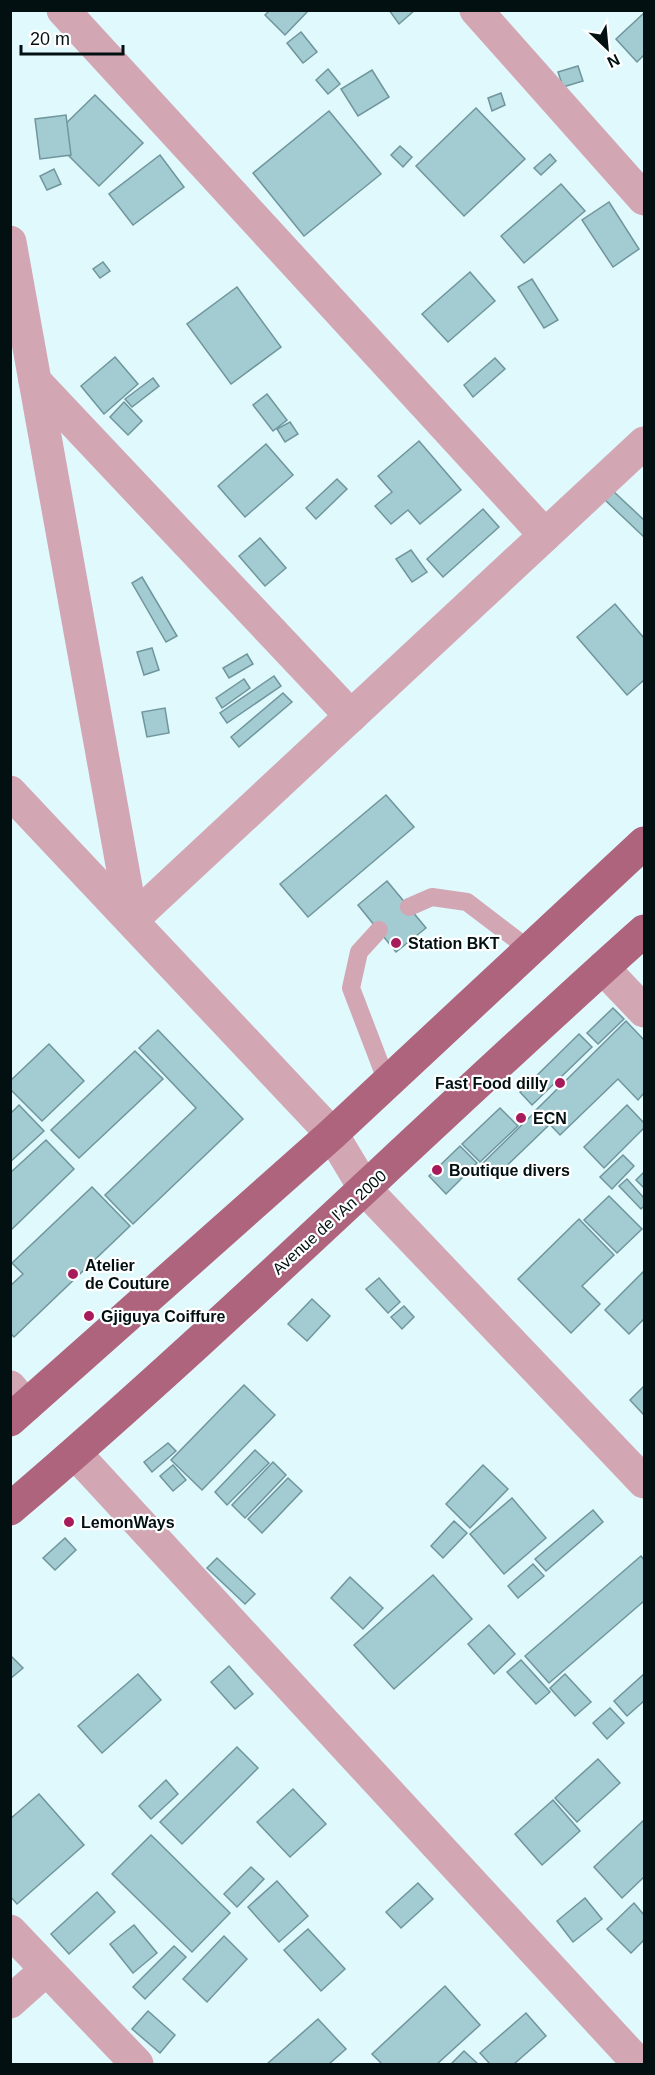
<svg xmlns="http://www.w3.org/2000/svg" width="655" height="2075" font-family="Helvetica,sans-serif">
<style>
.building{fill:#a3cbd2;stroke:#6f969c;stroke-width:1.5}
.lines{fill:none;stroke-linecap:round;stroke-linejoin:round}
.service{stroke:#d2a6b3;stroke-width:18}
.minor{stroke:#d2a6b3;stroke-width:33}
.primary{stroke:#af647d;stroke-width:33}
.poi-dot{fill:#a81b5b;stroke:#fff;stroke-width:2}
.labels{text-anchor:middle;stroke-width:4.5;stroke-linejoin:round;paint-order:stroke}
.poi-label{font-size:16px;font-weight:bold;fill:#021012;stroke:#fff;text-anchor:start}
.street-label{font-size:16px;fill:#021012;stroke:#fff}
</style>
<rect width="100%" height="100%" fill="#e0f9fd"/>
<g class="building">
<polygon points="270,10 309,10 285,35 265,15"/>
<polygon points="389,10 415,10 399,24"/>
<polygon points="644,13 644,55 637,62 616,39"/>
<polygon points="301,32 317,52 303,63 287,43"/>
<polygon points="578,66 583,81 563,87 558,72"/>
<polygon points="328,69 340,84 328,94 316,80"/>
<polygon points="372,70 389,97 358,116 341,89"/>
<polygon points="501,93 505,105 492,111 488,98"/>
<polygon points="95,95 143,143 99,186 51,138"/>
<polygon points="476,108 525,159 464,216 416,166"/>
<polygon points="329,111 381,174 304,236 253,173"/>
<polygon points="66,115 71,155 40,159 35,119"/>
<polygon points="400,146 412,157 403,167 391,155"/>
<polygon points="550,154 556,161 541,175 534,168"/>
<polygon points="160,155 184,187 133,225 109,194"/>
<polygon points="54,169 61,184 47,190 40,176"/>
<polygon points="561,184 585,211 524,263 501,236"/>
<polygon points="609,202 639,249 613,267 582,220"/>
<polygon points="103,262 110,271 100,278 93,269"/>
<polygon points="470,272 495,301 448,342 422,314"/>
<polygon points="532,279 558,320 544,328 518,287"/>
<polygon points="237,287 281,347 231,384 187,324"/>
<polygon points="115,357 138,384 104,414 81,386"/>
<polygon points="495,358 505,369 473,397 464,385"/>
<polygon points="153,378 159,386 132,407 125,399"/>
<polygon points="267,394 287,420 273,431 253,405"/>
<polygon points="124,402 142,421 128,435 110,417"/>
<polygon points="290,422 298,434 285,442 277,429"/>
<polygon points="419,441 461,490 420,524 408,510 391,524 375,506 392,492 378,476"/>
<polygon points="266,444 293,475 245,517 218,486"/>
<polygon points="337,479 347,489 316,519 306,508"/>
<polygon points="613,491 644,520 644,537 605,500"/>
<polygon points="483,509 499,527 443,577 427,559"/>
<polygon points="260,538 286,568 265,586 239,556"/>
<polygon points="411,550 427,572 412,582 396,559"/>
<polygon points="142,577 177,636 166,642 132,583"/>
<polygon points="615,604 644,638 644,680 627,695 577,637"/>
<polygon points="152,648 159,670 144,675 137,652"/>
<polygon points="247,654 253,664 229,678 223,668"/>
<polygon points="274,676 281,686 227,723 220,713"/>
<polygon points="244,679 250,688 222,708 216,698"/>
<polygon points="283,693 292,702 239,747 231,737"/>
<polygon points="165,708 169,733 147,737 142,712"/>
<polygon points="386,795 414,827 308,917 280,884"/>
<polygon points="387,881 426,928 396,952 358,905"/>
<polygon points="613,1008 624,1019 598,1044 587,1033"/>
<polygon points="626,1021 644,1040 644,1093 638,1100 618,1079 560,1135 536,1110"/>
<polygon points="158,1030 243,1119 133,1224 105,1195 196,1108 139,1048"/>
<polygon points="579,1034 592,1047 532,1105 520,1092"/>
<polygon points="49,1044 84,1081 42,1121 10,1089 10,1081"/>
<polygon points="135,1051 163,1079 79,1158 51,1130"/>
<polygon points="19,1105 44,1131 10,1162 10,1114"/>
<polygon points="627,1105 644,1123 644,1128 604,1168 584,1147"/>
<polygon points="500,1108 518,1126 480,1162 462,1144"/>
<polygon points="535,1112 548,1126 496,1176 483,1163"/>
<polygon points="46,1140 74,1169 10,1231 10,1173"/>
<polygon points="460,1146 477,1163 446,1194 429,1176"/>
<polygon points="623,1155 634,1166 612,1189 600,1177"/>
<polygon points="644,1172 644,1188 636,1180"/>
<polygon points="627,1179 644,1198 644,1206 641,1209 619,1186"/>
<polygon points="92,1187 130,1226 14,1337 10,1333 10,1286 23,1274 12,1263"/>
<polygon points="609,1196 642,1229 617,1253 584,1220"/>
<polygon points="579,1219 614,1255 582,1286 600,1304 571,1333 518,1279"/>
<polygon points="644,1271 644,1319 629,1334 605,1310"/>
<polygon points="379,1278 400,1302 388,1313 366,1289"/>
<polygon points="312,1299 330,1316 307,1341 288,1324"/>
<polygon points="404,1306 414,1317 402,1329 391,1317"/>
<polygon points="244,1385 275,1415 202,1490 171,1460"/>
<polygon points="644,1386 644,1415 630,1400"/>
<polygon points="168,1443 176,1451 152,1472 144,1462"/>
<polygon points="255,1450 269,1463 227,1505 215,1492"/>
<polygon points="273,1462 286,1475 245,1518 232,1505"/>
<polygon points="173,1465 186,1480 173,1491 160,1476"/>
<polygon points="483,1465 508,1489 470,1528 446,1504"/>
<polygon points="288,1478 302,1491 262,1533 248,1519"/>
<polygon points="512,1498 546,1538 504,1574 470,1534"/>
<polygon points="593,1510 603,1522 546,1571 535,1559"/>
<polygon points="454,1521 467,1533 443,1558 431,1546"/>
<polygon points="65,1538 76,1550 55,1570 43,1558"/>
<polygon points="641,1556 644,1560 644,1601 549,1683 525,1656"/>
<polygon points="217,1558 255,1594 245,1604 207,1568"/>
<polygon points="533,1564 544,1576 518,1598 508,1586"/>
<polygon points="433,1575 472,1619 394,1689 354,1645"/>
<polygon points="350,1577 383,1608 363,1629 331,1598"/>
<polygon points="489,1625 515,1654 494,1674 468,1644"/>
<polygon points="10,1655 23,1668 10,1679"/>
<polygon points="521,1660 550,1692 536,1704 507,1672"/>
<polygon points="229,1666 253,1694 235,1709 211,1682"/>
<polygon points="138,1674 161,1700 102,1753 78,1726"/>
<polygon points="565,1674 591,1702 575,1716 550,1688"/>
<polygon points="644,1674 644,1701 627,1716 614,1701"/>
<polygon points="610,1708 624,1723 607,1739 593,1723"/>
<polygon points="237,1747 258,1768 182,1844 160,1822"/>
<polygon points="598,1759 620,1783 577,1822 555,1798"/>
<polygon points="166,1780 178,1794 151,1819 139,1806"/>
<polygon points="293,1789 326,1824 290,1857 257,1822"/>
<polygon points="39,1794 84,1845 17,1904 10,1896 10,1819"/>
<polygon points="553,1800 580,1831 542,1865 515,1834"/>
<polygon points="644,1820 644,1877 622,1898 594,1867"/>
<polygon points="151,1835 230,1913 192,1952 112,1874"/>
<polygon points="251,1867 264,1879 237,1907 224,1894"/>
<polygon points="277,1881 308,1916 279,1942 248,1907"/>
<polygon points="418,1883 433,1899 401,1928 386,1912"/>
<polygon points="97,1892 115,1912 69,1954 51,1934"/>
<polygon points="585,1898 602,1919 573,1942 557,1921"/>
<polygon points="634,1903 644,1915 644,1940 631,1953 607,1929"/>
<polygon points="134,1925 157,1953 133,1973 110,1944"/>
<polygon points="308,1929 345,1969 321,1991 284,1950"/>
<polygon points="224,1936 247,1959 207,2002 183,1979"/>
<polygon points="174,1946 186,1957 145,1999 133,1987"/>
<polygon points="445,1986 480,2025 437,2064 382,2064 372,2054"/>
<polygon points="148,2011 175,2035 160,2053 132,2029"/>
<polygon points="526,2013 546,2036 514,2064 490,2064 480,2053"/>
<polygon points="318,2019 346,2049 329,2064 267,2064"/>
<polygon points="464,2051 478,2064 451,2064"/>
</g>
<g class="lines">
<g class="service">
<polyline points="409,907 432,897 467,902 530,950"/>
<polyline points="379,930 359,952 351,988 387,1082"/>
</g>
<g class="minor">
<polyline points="63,10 545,535"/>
<polyline points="476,10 644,199"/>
<polyline points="10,242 132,920"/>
<polyline points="35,381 351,716"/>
<polyline points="10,792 332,1134 365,1189 644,1482"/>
<polyline points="132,920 644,443"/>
<polyline points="603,968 644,1011"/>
<polyline points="10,1387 26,1406"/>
<polyline points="75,1453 639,2064"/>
<polyline points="10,1931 137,2064"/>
<polyline points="10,2002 46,1970"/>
</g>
<g class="primary">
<polyline points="10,1420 332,1134 644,843"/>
<path d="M 10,1509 C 228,1323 431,1121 644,931"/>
</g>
</g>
<g class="poi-dot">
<circle cx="396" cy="943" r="6"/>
<circle cx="560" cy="1083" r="6"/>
<circle cx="521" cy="1118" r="6"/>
<circle cx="437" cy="1170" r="6"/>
<circle cx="73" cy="1274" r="6"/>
<circle cx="89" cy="1316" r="6"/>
<circle cx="69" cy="1522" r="6"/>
</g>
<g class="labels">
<g class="poi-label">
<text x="408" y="949">Station BKT</text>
<text x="548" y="1089" text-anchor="end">Fast Food dilly</text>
<text x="533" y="1124">ECN</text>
<text x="449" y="1176">Boutique divers</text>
<text x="85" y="1271">Atelier<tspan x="85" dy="18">de Couture</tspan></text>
<text x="101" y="1322">Gjiguya Coiffure</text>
<text x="81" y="1528">LemonWays</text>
</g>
<g class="street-label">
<text transform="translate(329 1222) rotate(-42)" y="6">Avenue de l'An 2000</text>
</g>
</g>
<rect width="655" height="2075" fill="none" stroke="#021012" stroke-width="24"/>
<g transform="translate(607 48) rotate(154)" stroke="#ffffff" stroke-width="4.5" paint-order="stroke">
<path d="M0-4.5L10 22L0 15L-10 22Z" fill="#021012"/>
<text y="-9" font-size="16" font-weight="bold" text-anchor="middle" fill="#021012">N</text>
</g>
<path d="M21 45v9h102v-9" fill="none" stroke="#021012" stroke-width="3"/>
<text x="30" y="45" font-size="18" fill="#021012" stroke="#ffffff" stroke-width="4.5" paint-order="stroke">20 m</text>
</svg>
